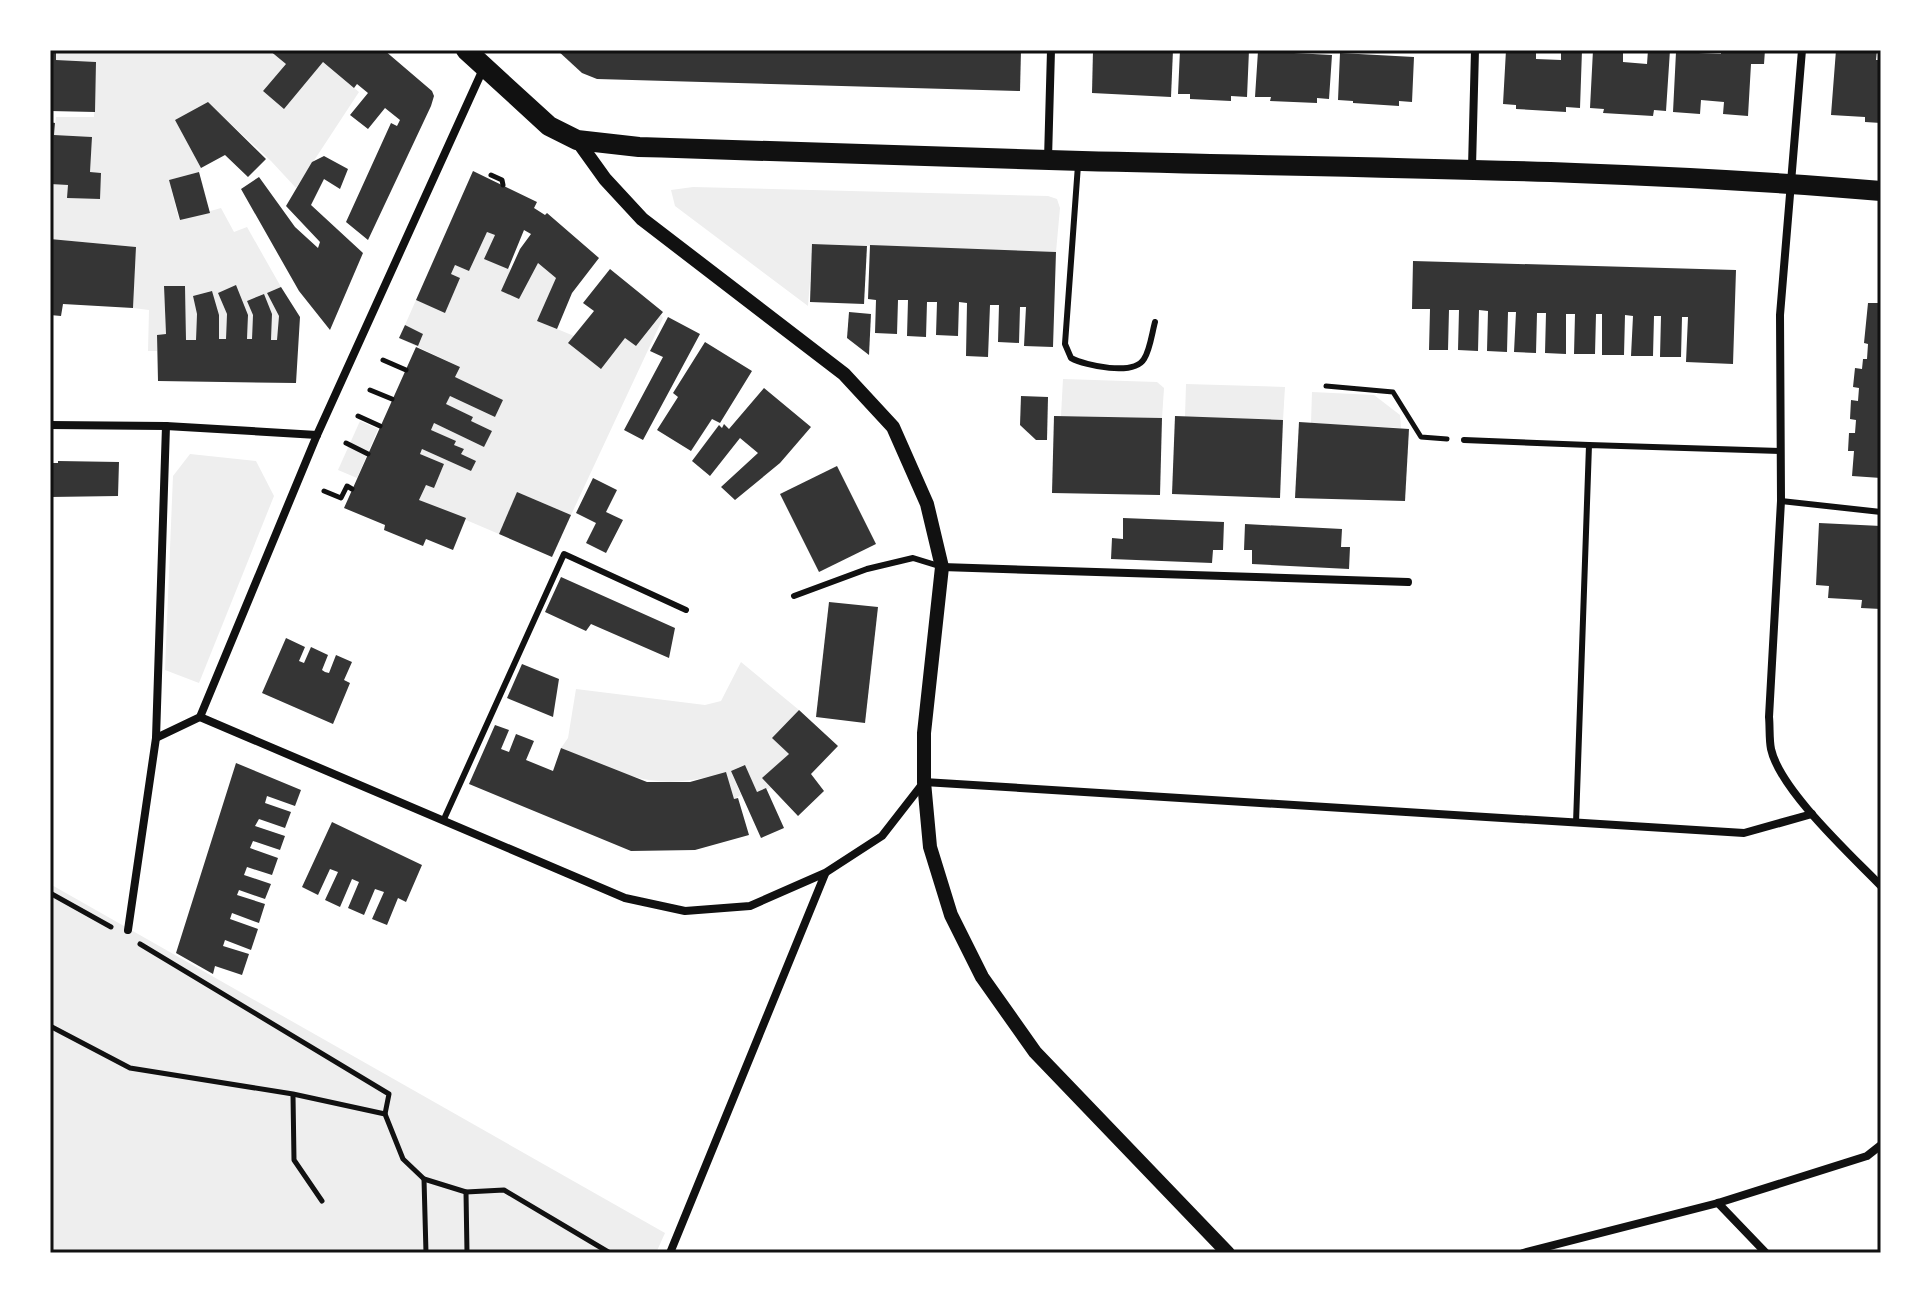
<svg xmlns="http://www.w3.org/2000/svg" width="1931" height="1303" font-family="'Archivo Narrow',sans-serif">
<style>
.green{fill:#eee}
.building{fill:#353535}
.lines{fill:none;stroke-linecap:round;stroke-linejoin:round}
.path{stroke:#111;stroke-width:5}
.service{stroke:#111;stroke-width:6}
.minor{stroke:#111;stroke-width:8}
.tertiary{stroke:#111;stroke-width:14}
.primary{stroke:#111;stroke-width:20}
.neatline{fill:none;stroke:#111;stroke-width:3}
</style>
<rect width="100%" height="100%" fill="#fff"/>
<g class="green">
<polygon points="56,50 271,50 286,64 263,91 284,108 323,62 359,92 296,188 271,161 208,103 175,120 201,168 199,172 169,180 179,220 221,208 234,232 247,227 281,287 267,293 279,316 277,340 271,340 272,314 263,294 247,301 253,315 252,339 247,339 248,315 218,293 227,314 226,339 219,339 211,291 193,296 197,314 196,340 186,340 185,286 164,287 166,334 157,335 157,351 148,351 149,310 133,308 136,247 50,239 51,184 68,185 68,198 99,199 101,174 90,172 92,137 54,135 56,117 94,117 96,62 56,60"/>
<polygon points="693,187 1048,196 1057,199 1060,208 1056,252 813,244 808,306 675,206 671,190"/>
<polygon points="487,232 495,235 485,259 511,270 538,263 556,278 538,321 574,336 569,344 600,368 625,338 636,346 661,315 663,318 571,515 517,492 499,534 419,500 426,485 434,487 444,464 420,454 422,449 471,471 475,461 461,454 464,449 454,445 455,441 431,430 434,423 484,447 492,431 471,421 473,417 446,404 450,396 495,417 503,400 455,377 460,367 399,338 418,346 423,334 405,325 416,300 445,312 460,278 451,274 455,265 469,271"/>
<polygon points="1063,379 1157,382 1164,388 1162,418 1061,416"/>
<polygon points="1186,384 1285,387 1283,420 1185,417"/>
<polygon points="1312,392 1374,395 1400,415 1401,428 1311,423"/>
<polygon points="360,421 378,429 357,478 338,470"/>
<polygon points="190,454 256,461 274,496 199,683 165,670 173,476"/>
<path d="M 741,662 L 799,710 L 773,738 L 789,754 L 763,778 L 771,788 L 757,792 L 744,765 L 731,771 L 741,795 L 734,799 L 708,777 C 648,791 616,771 561,748 L 568,738 L 576,689 L 705,705 L 721,701 Z"/>
<polygon points="50,884 665,1233 656,1253 50,1253"/>
</g>
<g class="building">
<polygon points="50,50 56,50 56,60 96,62 95,112 50,111"/>
<polygon points="269,50 384,50 432,91 434,96 431,106 368,240 346,222 391,123 397,126 400,120 385,108 368,129 350,115 368,93 357,84 354,88 323,62 284,109 263,91 286,64"/>
<polygon points="557,50 1021,50 1020,91 597,79 582,73"/>
<polygon points="1093,50 1173,50 1171,97 1092,93"/>
<polygon points="1180,50 1249,50 1247,97 1231,96 1231,101 1190,99 1190,94 1178,94"/>
<polygon points="1506,50 1536,50 1536,59 1561,60 1561,50 1582,50 1580,108 1566,107 1566,112 1516,109 1516,105 1503,104"/>
<polygon points="1593,50 1623,52 1623,62 1647,64 1648,50 1670,50 1666,111 1654,110 1653,116 1603,113 1604,109 1590,108"/>
<polygon points="1721,50 1765,50 1764,64 1751,64 1748,116 1723,114 1724,102 1701,100 1700,114 1673,112 1676,52 1721,54"/>
<polygon points="1836,50 1877,50 1876,60 1881,60 1881,123 1865,122 1865,117 1831,115"/>
<polygon points="1258,51 1332,55 1329,99 1317,98 1317,103 1270,101 1271,97 1255,97"/>
<polygon points="1340,53 1414,57 1412,102 1399,101 1399,106 1353,103 1353,101 1338,100"/>
<polygon points="208,102 266,159 248,177 225,155 201,168 175,120"/>
<polygon points="50,122 55,123 54,135 92,137 90,172 101,173 100,199 67,198 68,185 50,184"/>
<polygon points="324,156 348,169 340,189 324,179 311,205 363,253 330,330 299,291 241,189 259,177 295,227 318,248 320,242 286,206 312,162"/>
<polygon points="473,171 537,202 534,208 545,215 547,213 599,258 572,293 557,329 537,321 556,278 538,263 519,299 501,291 520,249 531,234 524,230 508,269 484,259 495,235 487,232 469,271 455,265 451,274 460,278 445,313 416,300"/>
<polygon points="199,172 210,213 180,220 169,180"/>
<polygon points="50,239 136,247 133,308 63,304 61,316 50,315"/>
<polygon points="812,244 867,246 864,304 810,302"/>
<polygon points="870,245 1056,252 1053,347 1024,346 1026,307 1020,307 1019,343 998,342 999,305 990,305 988,357 966,356 967,303 959,302 958,336 936,335 937,302 927,302 926,337 907,336 908,300 898,300 897,334 875,333 876,300 868,299"/>
<polygon points="1413,261 1736,270 1733,364 1686,362 1688,317 1682,317 1681,357 1660,357 1661,316 1654,316 1653,356 1631,356 1633,316 1625,315 1624,355 1602,355 1602,314 1596,314 1595,354 1574,354 1575,314 1566,314 1566,354 1545,353 1546,313 1537,313 1536,353 1514,352 1516,312 1508,312 1507,352 1487,351 1488,311 1479,310 1478,351 1458,350 1459,310 1449,310 1448,350 1429,350 1430,309 1412,309"/>
<polygon points="610,269 663,312 636,346 625,338 601,369 568,343 594,311 583,303"/>
<polygon points="236,285 248,315 247,339 252,339 253,315 247,301 264,294 272,314 271,340 277,340 279,316 267,293 281,287 300,317 296,383 158,381 157,335 166,334 164,286 185,286 186,340 196,340 197,314 193,296 212,291 219,315 219,339 226,339 227,314 218,293"/>
<polygon points="1878,299 1881,299 1881,478 1852,476 1854,451 1848,451 1849,433 1855,433 1856,420 1850,419 1851,400 1858,401 1859,388 1853,387 1855,368 1862,369 1863,359 1867,359 1868,344 1864,343 1868,303 1878,303"/>
<polygon points="849,312 871,314 869,355 847,338"/>
<polygon points="668,317 700,334 643,440 624,430 663,357 650,351"/>
<polygon points="405,325 423,334 418,346 399,338"/>
<polygon points="705,342 752,371 720,423 712,419 691,451 657,430 678,397 673,393"/>
<polygon points="416,347 460,367 455,377 503,400 495,417 450,396 446,404 473,417 471,421 492,431 484,447 434,423 431,430 456,441 454,445 464,449 461,454 476,461 471,471 422,449 420,454 444,464 434,488 426,485 419,500 466,518 453,550 426,539 423,546 384,530 385,525 344,508"/>
<polygon points="764,388 811,427 780,463 735,500 721,487 758,453 740,438 710,476 692,461 719,425 722,428 724,424 729,429"/>
<polygon points="1021,396 1048,397 1047,440 1036,440 1020,425"/>
<polygon points="1054,416 1162,418 1160,495 1052,493"/>
<polygon points="1175,416 1283,420 1280,498 1172,494"/>
<polygon points="1299,422 1409,429 1405,501 1295,498"/>
<polygon points="58,461 119,462 118,496 50,497 50,463 58,463"/>
<polygon points="837,466 876,544 819,572 780,494"/>
<polygon points="593,478 617,490 606,512 623,520 606,553 586,543 596,523 576,513"/>
<polygon points="517,492 571,515 552,557 499,534"/>
<polygon points="1123,518 1224,522 1223,550 1213,550 1212,563 1111,559 1112,538 1123,539"/>
<polygon points="1819,523 1881,526 1881,609 1861,608 1862,600 1828,598 1829,586 1816,585"/>
<polygon points="1245,524 1342,529 1341,547 1350,547 1349,569 1252,564 1252,550 1244,550"/>
<polygon points="561,577 675,628 669,658 591,624 586,631 545,612"/>
<polygon points="829,602 878,607 865,723 816,717"/>
<polygon points="286,638 305,647 299,661 304,663 311,647 328,655 322,670 325,672 329,673 336,655 352,662 344,680 350,683 333,724 262,693"/>
<polygon points="522,664 559,679 553,717 507,698"/>
<polygon points="799,710 838,746 811,774 824,791 798,816 762,778 789,754 772,738"/>
<polygon points="495,725 509,730 501,749 509,752 516,734 534,741 526,760 553,771 561,748 647,782 690,782 726,772 734,799 738,798 749,835 695,850 631,851 469,784"/>
<polygon points="236,763 301,790 295,806 267,796 265,803 291,812 285,828 259,819 255,826 285,836 280,850 253,841 250,848 278,858 272,875 247,867 244,875 271,884 265,899 239,890 237,895 265,904 259,923 232,913 230,919 258,929 251,950 225,940 223,946 249,954 242,975 215,966 213,974 176,953"/>
<polygon points="745,765 757,792 766,788 784,828 761,838 731,771"/>
<polygon points="332,822 422,865 406,902 398,898 387,925 372,919 384,892 375,889 364,915 348,908 359,882 352,879 340,907 325,900 338,872 330,869 318,895 302,887"/>
</g>
<g class="lines">
<g class="path">
<polyline points="491,175 502,180 503,185"/>
<polyline points="383,360 406,370"/>
<polyline points="1326,386 1393,392 1421,437 1447,439"/>
<polyline points="370,390 392,399"/>
<polyline points="358,416 380,426"/>
<polyline points="346,443 368,454"/>
<polyline points="324,491 341,498 347,486 352,489"/>
<polyline points="50,893 111,927"/>
<polyline points="140,944 389,1094 385,1114"/>
<polyline points="50,1026 130,1068 293,1094 385,1114 403,1159 424,1179 466,1192 504,1190 610,1253"/>
<polyline points="293,1095 294,1160 322,1201"/>
<polyline points="424,1179 426,1253"/>
<polyline points="466,1192 467,1253"/>
</g>
<g class="service">
<path d="M 1078,165 L 1065,344 L 1071,358 C 1086,366 1134,376 1144,359 C 1150,350 1152,333 1155,322"/>
<polyline points="1464,440 1589,445"/>
<polyline points="1781,501 1881,512"/>
<polyline points="794,596 867,569 913,558 939,566"/>
<polyline points="444,819 564,554 686,610"/>
<polyline points="1576,823 1589,445 1780,451"/>
</g>
<g class="minor">
<path d="M 1802,50 L 1780,315 L 1781,501 L 1769,717 C 1770,727 1769,739 1771,749 C 1780,790 1851,855 1881,886"/>
<polyline points="1048,159 1051,50"/>
<polyline points="1472,167 1475,50"/>
<polyline points="50,425 166,426 317,435"/>
<polyline points="942,567 1408,582"/>
<polyline points="200,717 625,898 685,911 750,906 825,873 882,836 924,782 1744,833 1812,814"/>
<polyline points="156,738 166,426"/>
<polyline points="128,930 156,738 200,717 317,435 484,67"/>
<polyline points="1718,1203 1766,1253"/>
<polyline points="670,1253 825,874"/>
<polyline points="1523,1253 1718,1203 1867,1156 1881,1145"/>
</g>
<polyline class="tertiary" points="577,140 605,179 642,219 844,374 893,427 927,504 942,567 924,733 924,782 930,847 951,915 982,977 1035,1052 1228,1253"/>
<path class="primary" d="M 466,50 L 549,126 L 577,140 L 639,147 C 787,151 935,157 1082,161 C 1349,168 1615,168 1881,191"/>
</g>
<rect width="1931" height="1303" fill="none" stroke="#ffffff" stroke-width="104"/>
<rect x="52" y="52" width="1827" height="1199" class="neatline"/>
</svg>
